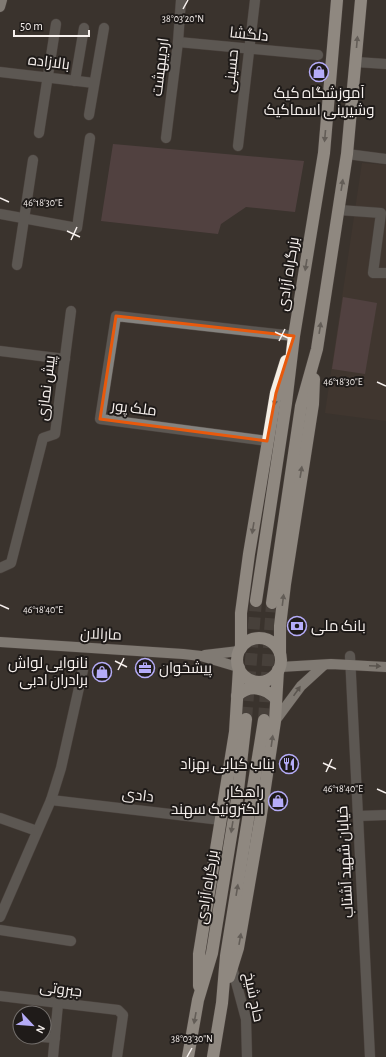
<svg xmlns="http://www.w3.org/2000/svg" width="386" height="1057" font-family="'Alegreya Sans',Cairo,sans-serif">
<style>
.built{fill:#483b32}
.green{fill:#6d5358}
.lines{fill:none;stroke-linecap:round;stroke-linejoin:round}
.highway-tunnel{stroke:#57504a;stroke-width:12;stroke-dasharray:12 6;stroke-linecap:butt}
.minor-casing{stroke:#59514c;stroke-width:11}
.major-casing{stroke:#59514c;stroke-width:11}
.highway-casing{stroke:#59514c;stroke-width:13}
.minor{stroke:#85837f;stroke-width:10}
.major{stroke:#d5d1c8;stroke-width:10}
.highway{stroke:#f5efe5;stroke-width:12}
.oneway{fill:#959089}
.oneway2{fill:#837f79}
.marked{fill:none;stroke:#e8590c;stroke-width:3;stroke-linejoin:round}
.ticks{fill:none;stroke:#f7f1ee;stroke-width:1.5}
.labels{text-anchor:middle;stroke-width:4;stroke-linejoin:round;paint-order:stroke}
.street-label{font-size:15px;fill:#f7f1ee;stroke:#1f1b19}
.poi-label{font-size:15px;fill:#f7f1ee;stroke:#1f1b19;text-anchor:end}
.ticks-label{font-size:10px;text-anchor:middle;fill:#f7f1ee;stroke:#1f1b19;stroke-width:4;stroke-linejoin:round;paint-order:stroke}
</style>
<rect width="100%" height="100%" fill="#3b332d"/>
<polygon class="built" points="362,163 386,165 386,421 325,413"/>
<g class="green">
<polygon points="113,144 304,161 295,212 246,207 221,224 218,234 101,221"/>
<polygon points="343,297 377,303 365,374 332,369"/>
</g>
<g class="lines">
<g class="highway-tunnel">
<polyline points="246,719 256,601"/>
<polyline points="264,720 272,603"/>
</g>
<defs>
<g id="minor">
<polyline points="178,42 318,55"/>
<polyline points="356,62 386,64"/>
<polyline points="0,72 94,83"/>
<polyline points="75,81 84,28"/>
<polyline points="89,115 104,28"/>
<polyline points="39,133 56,24"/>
<polyline points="166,138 178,42 181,0"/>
<polyline points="238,146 255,0"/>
<polyline points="347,154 386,159"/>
<polyline points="339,210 381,213 373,273 386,273"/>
<polyline points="0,214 77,228 90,138"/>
<polyline points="17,265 33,160"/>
<polyline points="0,351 65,359"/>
<polyline points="267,441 100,419 116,316 294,336"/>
<polyline points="0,568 11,563 43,438 55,434 71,311"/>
<polyline points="350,656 370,1057"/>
<polyline points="51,800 221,820"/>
<polyline points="358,816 386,815"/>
<polyline points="0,818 37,831"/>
<polyline points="0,917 51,800 61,768 83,670"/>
<polyline points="0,930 71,941"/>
<polyline points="232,967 246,1019 247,1057"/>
<polyline points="0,996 118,1010 123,1015 117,1057"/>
<polyline points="42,1037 55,1038"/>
<polyline points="53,1057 58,1004"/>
</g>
<g id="major">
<polyline points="0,7 2,0"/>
<polyline points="0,642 183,654 201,656 238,667"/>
<polyline points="205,655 239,651"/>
<polyline points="280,667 331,664 386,667"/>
<polyline points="275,721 301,686 324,665"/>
</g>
<g id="highway">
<polyline points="256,601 286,403 294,336 324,153 337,0"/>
<polyline points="272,603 301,406 317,349 347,154 361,0"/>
<circle cx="259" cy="660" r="22"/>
<polyline points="241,648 241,613 249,554 276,393 286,361"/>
<polyline points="280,653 280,626 285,584 313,404 314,379"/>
<path d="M 237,696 C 249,684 265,687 276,699"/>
<polyline points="229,977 238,948 260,821 275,721 278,670"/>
<polyline points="199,986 199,954 235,732 239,668"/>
<polyline points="188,1057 198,1000 212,953 237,799 246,719"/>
<polyline points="213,1057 222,1003 226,956 264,720"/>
</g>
</defs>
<use href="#minor" class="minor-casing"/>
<use href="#major" class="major-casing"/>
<use href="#highway" class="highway-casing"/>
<use href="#minor" class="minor"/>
<use href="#major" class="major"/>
<use href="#highway" class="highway"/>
</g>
<defs><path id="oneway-solid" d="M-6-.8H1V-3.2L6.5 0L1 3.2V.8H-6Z"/></defs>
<g class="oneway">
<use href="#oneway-solid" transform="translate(357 42) rotate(-85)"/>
<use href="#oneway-solid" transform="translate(325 136) rotate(95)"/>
<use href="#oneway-solid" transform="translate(342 185) rotate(-81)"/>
<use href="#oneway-solid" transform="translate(306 265) rotate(99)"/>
<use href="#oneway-solid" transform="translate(320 328) rotate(-81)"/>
<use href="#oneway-solid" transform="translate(275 400) rotate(100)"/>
<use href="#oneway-solid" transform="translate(301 472) rotate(-81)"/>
<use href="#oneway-solid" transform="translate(253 528) rotate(99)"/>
<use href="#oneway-solid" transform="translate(283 600) rotate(-83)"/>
<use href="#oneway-solid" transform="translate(272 741) rotate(-82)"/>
<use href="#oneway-solid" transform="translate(232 827) rotate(99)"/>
<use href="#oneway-solid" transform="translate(237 890) rotate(-81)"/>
<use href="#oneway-solid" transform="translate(240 939) rotate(-80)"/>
<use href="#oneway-solid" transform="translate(195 1018) rotate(100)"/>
</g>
<g class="oneway2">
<use href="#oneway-solid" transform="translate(375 666) rotate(3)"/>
<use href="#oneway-solid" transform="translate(297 691) rotate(-55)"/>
</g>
<path d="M0 0H386V1057H0ZM 116,316 L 294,336 L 276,393 L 267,441 L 100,419 Z" fill="#3b332d" fill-opacity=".55" fill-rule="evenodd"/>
<path class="marked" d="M 116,316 L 294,336 L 276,393 L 267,441 L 100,419 Z"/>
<path class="ticks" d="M 183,9 L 188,0M 0,198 L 9,202M 67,231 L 80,237M 71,240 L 77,227M 275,332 L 288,338M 279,341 L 285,329M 377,382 L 386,386M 0,605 L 9,609M 115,661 L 127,667M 118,670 L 124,658M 323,763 L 336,769M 326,772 L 332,759M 377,789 L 386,793M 187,1057 L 192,1048"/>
<defs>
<symbol id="shop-ring" viewBox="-11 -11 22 22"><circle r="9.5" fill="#1f1b19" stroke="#b5acf8" stroke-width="1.5"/><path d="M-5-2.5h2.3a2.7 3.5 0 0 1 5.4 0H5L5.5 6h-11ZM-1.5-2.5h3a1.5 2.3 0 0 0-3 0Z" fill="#b5acf8"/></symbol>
<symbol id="bank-ring" viewBox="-11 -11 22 22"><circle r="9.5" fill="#1f1b19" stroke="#b5acf8" stroke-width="1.5"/><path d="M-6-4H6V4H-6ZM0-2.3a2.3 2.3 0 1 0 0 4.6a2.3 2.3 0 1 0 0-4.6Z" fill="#b5acf8"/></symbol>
<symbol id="office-ring" viewBox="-11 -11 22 22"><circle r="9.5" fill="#1f1b19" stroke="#b5acf8" stroke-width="1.5"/><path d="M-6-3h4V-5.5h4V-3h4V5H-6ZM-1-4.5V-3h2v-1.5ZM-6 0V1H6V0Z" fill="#b5acf8"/></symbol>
<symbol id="restaurant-ring" viewBox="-11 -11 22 22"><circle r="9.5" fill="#1f1b19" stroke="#b5acf8" stroke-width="1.5"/><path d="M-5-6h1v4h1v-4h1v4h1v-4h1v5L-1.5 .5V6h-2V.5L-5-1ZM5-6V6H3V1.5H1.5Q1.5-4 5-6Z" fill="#b5acf8"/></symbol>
</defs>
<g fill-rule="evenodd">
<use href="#shop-ring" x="308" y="61" width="22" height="22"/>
<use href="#bank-ring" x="286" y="615" width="22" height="22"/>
<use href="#office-ring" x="134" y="657" width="22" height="22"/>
<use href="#shop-ring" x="91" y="661" width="22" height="22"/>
<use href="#restaurant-ring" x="278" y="753" width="22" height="22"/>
<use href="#shop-ring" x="267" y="790" width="22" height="22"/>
</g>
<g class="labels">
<g class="street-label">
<text transform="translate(249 34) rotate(6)" y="5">دلگشا</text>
<text transform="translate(49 62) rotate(7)" y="5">بالازاده</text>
<text transform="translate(160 67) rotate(-83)" y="5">اردیبهشت</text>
<text transform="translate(231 71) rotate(-84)" y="5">حسینی</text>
<text transform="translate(288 274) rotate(-81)" y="5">بزرگراه آزادی</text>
<text transform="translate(46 388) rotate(-83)" y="5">پیش نمازی</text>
<text transform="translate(134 408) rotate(7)" y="5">ملک پور</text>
<text transform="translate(101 634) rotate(2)" y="5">مارالان</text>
<text transform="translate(138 795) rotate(7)" y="5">دادی</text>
<text transform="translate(345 862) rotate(-93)" y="5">خیابان شهید آشتاب</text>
<text transform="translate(207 887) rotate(-81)" y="5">بزرگراه آزادی</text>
<text transform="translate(61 989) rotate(7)" y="5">جبروتی</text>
<text transform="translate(254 997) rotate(78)" y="5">حاج شیخ</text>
</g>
<g class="poi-label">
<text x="319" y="98" text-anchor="middle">آموزشگاه کیک<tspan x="319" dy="17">وشیرینی اسماکیک</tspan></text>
<text x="311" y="631" text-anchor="start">بانک ملی</text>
<text x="88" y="668">نانوایی لواش<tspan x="88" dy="17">برادران ادبی</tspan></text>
<text x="159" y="673" text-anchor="start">پیشخوان</text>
<text x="275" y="769">بناب کبابی بهزاد</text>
<text x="264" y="797">راهکار<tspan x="264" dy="17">الکترونیک سهند</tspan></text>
</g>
</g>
<g class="ticks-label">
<text x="183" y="22">38°03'20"N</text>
<text x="43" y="206">46°18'30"E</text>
<text x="343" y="385">46°18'30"E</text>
<text x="43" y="613">46°18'40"E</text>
<text x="343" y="792">46°18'40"E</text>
<text x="192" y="1042">38°03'30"N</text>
</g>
<g transform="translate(32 1025) rotate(116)"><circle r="19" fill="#1f1b19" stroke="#75716e"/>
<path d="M0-3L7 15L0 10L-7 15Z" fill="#b5acf8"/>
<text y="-6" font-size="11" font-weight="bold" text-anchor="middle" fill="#f7f1ee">N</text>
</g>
<path d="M14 30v6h75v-6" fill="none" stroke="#f7f1ee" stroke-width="2"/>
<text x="20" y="30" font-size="12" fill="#f7f1ee" stroke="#1f1b19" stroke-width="3" paint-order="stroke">50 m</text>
</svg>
